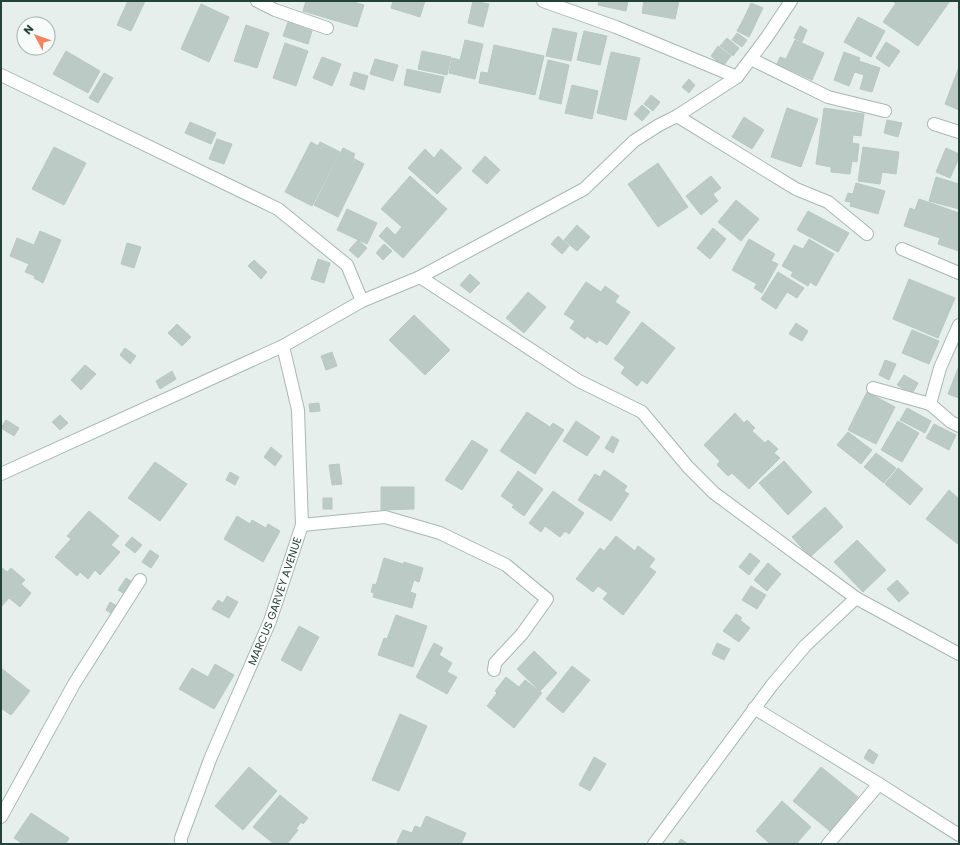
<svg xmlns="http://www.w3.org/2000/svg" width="960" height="845" font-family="Poppins,sans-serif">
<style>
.building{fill:#bbcac4;stroke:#b8c9c2}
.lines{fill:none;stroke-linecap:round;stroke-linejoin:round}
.minor-casing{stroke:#a8b8b2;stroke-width:14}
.minor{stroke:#fff;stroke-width:12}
.labels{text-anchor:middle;stroke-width:3.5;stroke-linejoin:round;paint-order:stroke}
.street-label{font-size:11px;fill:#24423a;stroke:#f7fbf9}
</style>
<rect width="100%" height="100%" fill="#e6efeb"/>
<g class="building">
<polygon points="128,1 145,1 131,31 117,25"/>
<polygon points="306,1 350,1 364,5 357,27 303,11"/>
<polygon points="393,1 425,1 420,17 391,8"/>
<polygon points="473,1 489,4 483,27 468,23"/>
<polygon points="599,1 628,1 626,11 598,5"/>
<polygon points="644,1 679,1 675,19 642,13"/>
<polygon points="892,1 950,1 918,46 883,22 896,3"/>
<polygon points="751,3 763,8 758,18 747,12"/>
<polygon points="201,4 229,17 209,62 181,49"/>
<polygon points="747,12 758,18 754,27 742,22"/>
<polygon points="858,17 885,31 871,57 844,42"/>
<polygon points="288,22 312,31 308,44 283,36"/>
<polygon points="742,22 754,27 749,37 737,31"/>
<polygon points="246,25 269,33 257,68 234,61"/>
<polygon points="800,26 807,30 802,42 794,38"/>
<polygon points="553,28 577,33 571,61 546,56"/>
<polygon points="584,31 607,36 600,65 577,60"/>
<polygon points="737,33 747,40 742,47 732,40"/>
<polygon points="727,38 739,48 733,56 720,46"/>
<polygon points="465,40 483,44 475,79 449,73 452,58 460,60"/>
<polygon points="795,40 824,53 812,80 777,64 780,57 786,59"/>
<polygon points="886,42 900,51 889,67 876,58"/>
<polygon points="285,43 308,51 296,86 273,78"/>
<polygon points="494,45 544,56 535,95 479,83 481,72 488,73"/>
<polygon points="718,46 731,56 723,66 711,56"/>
<polygon points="66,51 100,71 88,93 53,74"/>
<polygon points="422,51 451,57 447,75 418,69"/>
<polygon points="611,52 640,58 626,120 597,113"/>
<polygon points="844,52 860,58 849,86 834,80"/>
<polygon points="322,57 341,64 332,86 313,78"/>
<polygon points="375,59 398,65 393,81 370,74"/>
<polygon points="548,60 569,65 561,104 539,99"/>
<polygon points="859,61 880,68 872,92 860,89 864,75 855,72"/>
<polygon points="959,67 959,110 945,104"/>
<polygon points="407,69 444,77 440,93 404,85"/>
<polygon points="354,72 368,76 364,90 350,85"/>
<polygon points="104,73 113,78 98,103 89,98"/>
<polygon points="689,79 695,85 689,93 682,87"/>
<polygon points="572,85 598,91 592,119 565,113"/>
<polygon points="651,95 660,102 653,111 644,104"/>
<polygon points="642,105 650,112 642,121 634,114"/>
<polygon points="787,108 818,119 801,167 771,157"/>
<polygon points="824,108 864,114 861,136 853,135 852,143 859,144 857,162 852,161 850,174 831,172 831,167 816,164"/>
<polygon points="744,117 764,130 752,149 732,137"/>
<polygon points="887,120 902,123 898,137 884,133"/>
<polygon points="190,122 216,133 211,144 185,133"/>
<polygon points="217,139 232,144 224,164 209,159"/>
<polygon points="311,142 318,146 320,142 340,152 312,206 285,192"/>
<polygon points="54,147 86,163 64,205 32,189"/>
<polygon points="863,147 899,152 896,174 882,172 880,184 858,181"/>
<polygon points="343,148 355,154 353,158 364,164 338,217 314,205"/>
<polygon points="946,148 959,154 959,158 950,178 936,172"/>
<polygon points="425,149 434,158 441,149 462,168 437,194 408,168"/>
<polygon points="485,156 500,170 487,184 472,171"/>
<polygon points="658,163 688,207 658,227 628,184"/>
<polygon points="410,176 447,209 403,258 379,236 387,227 395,235 402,227 381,209"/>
<polygon points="711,176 721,188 713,194 718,201 701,215 686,196"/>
<polygon points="936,177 959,184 959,209 929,201"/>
<polygon points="856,183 885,191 878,214 850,206 851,202 845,201 848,193 853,194"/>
<polygon points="919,199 959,213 959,251 938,244 940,238 904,226 910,208 915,210"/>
<polygon points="736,200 759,219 741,241 718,222"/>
<polygon points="347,209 377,223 367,244 337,230"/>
<polygon points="808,211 849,233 838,252 797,230"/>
<polygon points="577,225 590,237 577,251 564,240"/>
<polygon points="713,228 726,239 710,259 697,248"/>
<polygon points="40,231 61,240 43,283 34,278 35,276 25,272 29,264 10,256 17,238 34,245"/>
<polygon points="558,236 569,246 562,254 551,244"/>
<polygon points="749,239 775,254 771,261 778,264 762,293 754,288 757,284 732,270"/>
<polygon points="809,239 834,254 816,286 810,282 808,286 791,276 793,272 782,266 794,245 803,249"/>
<polygon points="358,240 367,248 358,258 349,250"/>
<polygon points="127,243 141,247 134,268 121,264"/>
<polygon points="384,244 392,251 383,260 376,253"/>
<polygon points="318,259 330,263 324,283 311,279"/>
<polygon points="254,260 267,272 261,279 248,266"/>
<polygon points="778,272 804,288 797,298 787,292 776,309 761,299"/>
<polygon points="470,274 480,283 470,293 460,285"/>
<polygon points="909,279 955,298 938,338 893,319"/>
<polygon points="586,282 601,292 605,286 619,296 615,302 630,312 607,345 599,340 597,343 587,336 585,339 570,328 575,321 564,314"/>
<polygon points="528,292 546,307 524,333 506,318"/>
<polygon points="414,315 450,350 425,375 389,340"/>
<polygon points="642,322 675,348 647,384 642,380 637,386 621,373 625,367 614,359"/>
<polygon points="796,323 808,331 802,341 789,334"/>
<polygon points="177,324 191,337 182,346 168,333"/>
<polygon points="912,330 939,341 929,364 902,353"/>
<polygon points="125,348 136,356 130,364 120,355"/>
<polygon points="332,352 337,366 326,370 321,356"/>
<polygon points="885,360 896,364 889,380 879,375"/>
<polygon points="85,365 96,374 81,390 71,380"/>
<polygon points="959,366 959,398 948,394"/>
<polygon points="172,371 176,379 160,389 156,381"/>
<polygon points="904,375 918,383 912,394 897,385"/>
<polygon points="867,392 895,407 876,444 848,430"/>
<polygon points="319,403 320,411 310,412 309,404"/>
<polygon points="907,408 931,421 925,433 900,420"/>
<polygon points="527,412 550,427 553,423 564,430 535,474 500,451"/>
<polygon points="735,413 744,423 747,420 755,428 752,431 765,443 768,440 778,449 774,453 780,458 749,489 732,473 728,476 717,465 720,461 704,445"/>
<polygon points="60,415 68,423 60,430 52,422"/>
<polygon points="6,420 19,428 14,436 1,428"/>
<polygon points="576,421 600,437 587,456 563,441"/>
<polygon points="898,421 919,433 902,462 881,450"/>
<polygon points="934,424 956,435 949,450 926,438"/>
<polygon points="848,432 872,450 861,464 837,445"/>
<polygon points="612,436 619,440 613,453 605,448"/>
<polygon points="472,440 488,450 462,490 445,480"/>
<polygon points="271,447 282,456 275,466 264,457"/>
<polygon points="876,453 896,468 884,483 864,467"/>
<polygon points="784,461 812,492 788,515 759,483"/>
<polygon points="155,462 187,484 160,521 128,498"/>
<polygon points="339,464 342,484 332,485 329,465"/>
<polygon points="898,468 923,489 910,505 885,484"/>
<polygon points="604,470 627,486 624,491 629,494 611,521 578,500 595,474 600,477"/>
<polygon points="518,471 543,489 524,516 512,507 514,505 501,496"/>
<polygon points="230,472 239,477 235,485 226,480"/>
<polygon points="381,487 414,487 414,509 381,510"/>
<polygon points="949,490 959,499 959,545 926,519"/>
<polygon points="553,491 584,513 569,534 565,531 560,537 545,526 541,532 529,523"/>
<rect x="323" y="498" width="9" height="11"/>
<polygon points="825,507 843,527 810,557 792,537"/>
<polygon points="89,511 119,536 111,545 120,552 100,575 95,570 88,579 80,572 77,576 55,557 71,539 67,536"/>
<polygon points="237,516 250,524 252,520 266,528 268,524 280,531 263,562 224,539"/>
<polygon points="616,536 635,551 638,546 655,559 649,567 656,572 623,615 603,599 608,593 598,586 593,592 576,579 600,548 604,551"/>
<polygon points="132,537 142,545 135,553 125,545"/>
<polygon points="857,540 886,570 863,592 834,562"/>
<polygon points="150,550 159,556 151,568 142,562"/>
<polygon points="750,553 760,561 749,575 739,567"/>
<polygon points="384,558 403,564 404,562 423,568 419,582 414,580 410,592 416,594 412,608 373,597 374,593 371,592 373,584 376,585"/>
<polygon points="768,563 781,574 767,591 754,580"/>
<polygon points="1,567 7,572 11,568 25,580 21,584 31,593 20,607 9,598 1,607"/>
<polygon points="126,578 131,581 123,593 118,590"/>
<polygon points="897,580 909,593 899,602 887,589"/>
<polygon points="751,586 766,595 757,609 742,600"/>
<polygon points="227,596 238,602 229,618 212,609 218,600 223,603"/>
<polygon points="110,602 117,606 112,614 106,610"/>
<polygon points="736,614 742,618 740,620 750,628 739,642 723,631"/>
<polygon points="396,615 427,626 413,667 378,655 384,638 387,639"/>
<polygon points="299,626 319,637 301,671 281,660"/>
<polygon points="434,643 443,648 439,655 452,663 447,672 457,677 447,694 416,677"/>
<polygon points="717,643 730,649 724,660 712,654"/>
<polygon points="534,651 557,673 540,691 517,669"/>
<polygon points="215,664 234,675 214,709 179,689 192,668 208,677"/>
<polygon points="572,666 590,680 563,713 546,699"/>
<polygon points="1,668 30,691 11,715 1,708"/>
<polygon points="506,677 519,687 525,680 542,693 514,728 487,706 497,693 495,691"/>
<polygon points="400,714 427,726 399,791 372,780"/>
<polygon points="869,749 878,755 873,764 864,758"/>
<polygon points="594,757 606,764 590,791 579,785"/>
<polygon points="249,767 277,791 243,830 215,806"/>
<polygon points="821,767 858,797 830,831 793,801"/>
<polygon points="280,795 308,818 303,824 301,822 296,829 298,830 287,844 274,844 253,827"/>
<polygon points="782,801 811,827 796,844 770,844 756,831"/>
<polygon points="31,813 69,838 66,844 23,844 14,838"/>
<polygon points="426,816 466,833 461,844 402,844 397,842 403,830 412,833 415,826 421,828"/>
<polygon points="681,839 688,844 677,844"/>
</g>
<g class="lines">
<defs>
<g id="minor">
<polyline points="257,1 275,10 327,28"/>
<polyline points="543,1 616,27 737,77"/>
<polyline points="751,59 828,97 885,111"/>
<polyline points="1,75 278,209 347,265 362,301"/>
<polyline points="677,116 796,189 828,202 867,234"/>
<polyline points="934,124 959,132"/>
<polyline points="902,249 959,273"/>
<polyline points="420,277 579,381 642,412 688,467 714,493 856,598 959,654"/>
<polyline points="873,388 930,404 951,422 959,426"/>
<polyline points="930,404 940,368 959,325"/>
<polyline points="1,474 283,346 362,301 420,277 584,189 634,141 659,125 677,116 737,77 767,37 791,1"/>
<polyline points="302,525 385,517 440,533 506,565 547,599 522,634 495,663 494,670"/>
<polyline points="754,708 879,784 959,835"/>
<polyline points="1,817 74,684 140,580"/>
<path id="s1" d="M 181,844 L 181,838 L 211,757 L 270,621 L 302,525 L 298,410 L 283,346"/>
<polyline points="654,844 772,685 805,646 856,598"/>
<polyline points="828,844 879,784"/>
</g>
</defs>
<use href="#minor" class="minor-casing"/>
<use href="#minor" class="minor"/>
</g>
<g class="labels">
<g class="street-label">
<text dy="4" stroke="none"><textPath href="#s1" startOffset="261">MARCUS GARVEY AVENUE</textPath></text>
</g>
</g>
<rect width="960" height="845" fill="none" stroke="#24423a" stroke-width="4"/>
<g transform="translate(36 36) rotate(311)"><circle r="19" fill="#f7fbf9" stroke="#a3b1ad"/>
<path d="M0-3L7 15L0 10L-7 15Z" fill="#f4845f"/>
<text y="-6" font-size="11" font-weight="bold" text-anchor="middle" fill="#24423a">N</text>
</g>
</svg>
